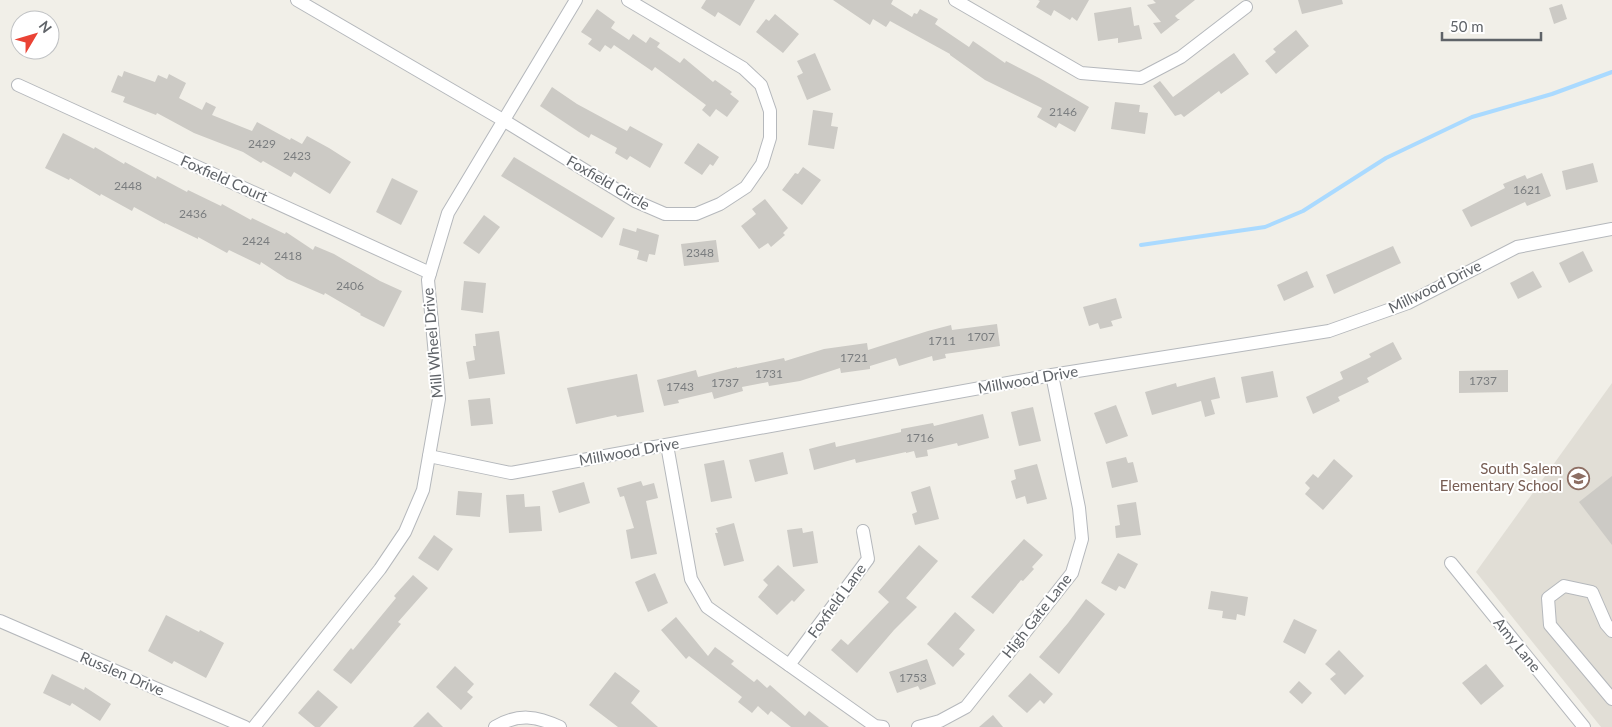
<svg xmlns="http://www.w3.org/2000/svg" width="1612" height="727" font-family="Lato,sans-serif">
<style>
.education{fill:#e1ded6}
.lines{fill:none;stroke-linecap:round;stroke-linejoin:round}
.stream{stroke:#aadaff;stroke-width:4}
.building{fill:#cccac5}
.street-casing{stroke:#b5b8bc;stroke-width:14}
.street{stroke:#fff;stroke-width:12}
.labels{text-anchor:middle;stroke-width:4;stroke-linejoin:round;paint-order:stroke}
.number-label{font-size:12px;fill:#7a7d7f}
.street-label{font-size:15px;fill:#5f6368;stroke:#fff}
.education-label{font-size:15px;fill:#785e54;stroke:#fff;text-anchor:end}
</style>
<rect width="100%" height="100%" fill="#f1efe8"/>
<polygon class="education" points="1612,383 1612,727 1601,727 1476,572"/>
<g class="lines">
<polyline class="stream" points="1141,245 1265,227 1303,211 1386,158 1472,117 1552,94 1612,72"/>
</g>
<g class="building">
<polygon points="706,0 755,0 740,26 718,12 715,17 701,8"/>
<polygon points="833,0 893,0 891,4 912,17 914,13 917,14 920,9 938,19 935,24 969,47 973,41 1005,63 1006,61 1039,78 1089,107 1075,132 1059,123 1056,128 1037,117 1042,108 985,80 950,55 950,54 890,21 886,27 873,19 870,25"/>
<polygon points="1038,0 1089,0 1077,21 1072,17 1070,20 1054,10 1051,16 1036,7 1040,1"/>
<polygon points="1153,0 1195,0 1175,16 1178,19 1180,19 1161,34 1153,23 1161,22 1147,5 1156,3"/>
<polygon points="1298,0 1342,0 1343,4 1302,14"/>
<polygon points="1562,4 1567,19 1554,24 1549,8"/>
<polygon points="1131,7 1134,26 1139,25 1142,39 1118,43 1118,38 1098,41 1094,13"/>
<polygon points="597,9 615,22 611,28 629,40 633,34 646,43 650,37 660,43 657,47 680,63 684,58 713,82 715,80 732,92 730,94 739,101 727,117 716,109 710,117 702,110 706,105 655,67 652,71 614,45 611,49 605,45 600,52 588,44 592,39 581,32"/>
<polygon points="775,14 799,34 783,53 756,32 766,19 769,21"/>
<polygon points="1296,30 1309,46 1276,74 1265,61 1276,52 1273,49"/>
<polygon points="815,53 831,90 807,100 797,76 803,73 797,61"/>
<polygon points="1234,53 1249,74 1221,94 1219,91 1184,117 1181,114 1175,116 1153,86 1160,81 1173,97"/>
<polygon points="124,71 155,82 158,75 167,79 169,74 186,83 179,98 202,110 206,102 216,107 212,115 252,131 257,122 290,140 291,138 302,144 307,136 329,148 351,162 330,194 294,172 291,177 263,161 261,163 243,152 194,133 157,113 156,115 123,102 125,97 111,92 118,75 122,77"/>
<polygon points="552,87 577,104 627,131 630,126 663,144 650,168 630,156 627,160 615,153 617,148 591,134 589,138 579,132 540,106"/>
<polygon points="1115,102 1140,105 1139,112 1148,113 1145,134 1111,129"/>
<polygon points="813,110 833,113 831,126 838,127 834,149 808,145"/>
<polygon points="63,133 94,149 95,147 124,164 125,162 156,179 157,176 187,192 188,190 221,206 222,204 251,220 252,218 285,234 286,232 313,250 315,246 334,254 380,281 402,291 384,327 360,315 361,314 325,293 324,295 287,279 261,262 260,265 229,250 227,253 198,237 198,239 165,223 165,224 134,207 132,211 101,194 100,196 70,178 69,180 45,168"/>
<polygon points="698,143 719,157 713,166 710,164 702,175 684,163"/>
<polygon points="514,157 615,218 602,238 501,176"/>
<polygon points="1593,163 1598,182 1566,190 1562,171"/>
<polygon points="803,167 821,180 802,205 782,190 795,173 798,174"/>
<polygon points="1542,173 1551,196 1527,206 1525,202 1471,227 1462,210 1505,188 1503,184 1525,175 1527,179"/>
<polygon points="392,178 418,191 401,225 376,212"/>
<polygon points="765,199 788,228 783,233 785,235 771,247 768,243 759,249 741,226 756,214 752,209"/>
<polygon points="484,215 500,227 479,254 463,243"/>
<polygon points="623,228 636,232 637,228 659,235 655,255 649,254 647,262 637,259 639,251 619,245"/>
<polygon points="716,240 719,262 684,266 681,244"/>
<polygon points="1393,246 1401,263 1334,294 1326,275"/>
<polygon points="1583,251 1593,271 1569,283 1559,263"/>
<polygon points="1307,271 1314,287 1284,301 1277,285"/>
<polygon points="1533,271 1542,287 1518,299 1510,283"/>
<polygon points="464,281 486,283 483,313 461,310"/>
<polygon points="1116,298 1122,318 1111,321 1113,326 1100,329 1098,323 1089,326 1083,307"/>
<polygon points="997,324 1000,346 945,354 946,358 933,361 932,356 899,366 896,358 870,366 870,369 841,373 840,368 800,381 769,386 768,382 742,387 743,391 714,399 712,392 678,400 679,403 664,406 657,380 696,370 698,377 737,367 737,368 784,358 785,361 824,349 867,343 868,350 928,331 951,325 952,330"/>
<polygon points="499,331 505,374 469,379 466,362 475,360 473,346 476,346 475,334"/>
<polygon points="1393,342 1402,359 1367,378 1369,382 1338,397 1340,401 1313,414 1306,397 1343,379 1340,372 1371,357 1369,354"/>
<polygon points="1508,370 1508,392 1459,393 1459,371"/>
<polygon points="1273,371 1278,397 1246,403 1241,377"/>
<polygon points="637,374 644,412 617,417 616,415 576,424 567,388"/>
<polygon points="1215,377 1220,398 1211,400 1215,414 1205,417 1201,401 1152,415 1145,392 1176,383 1177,387"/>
<polygon points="490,398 493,424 471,426 468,400"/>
<polygon points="1116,405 1128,436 1106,444 1094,413"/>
<polygon points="1033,407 1041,441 1019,446 1011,412"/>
<polygon points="983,414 989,438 958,446 957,443 927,450 928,456 916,458 914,451 906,453 906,452 856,463 855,459 814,470 809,449 835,442 836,447 901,432 901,429 933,423 934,426"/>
<polygon points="783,452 788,474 755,482 749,460"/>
<polygon points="1126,457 1128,463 1133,462 1138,482 1112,488 1106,462"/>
<polygon points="1334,459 1353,476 1323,510 1305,494 1310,488 1305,483 1313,474 1318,478"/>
<polygon points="724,460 732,498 711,502 704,464"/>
<polygon points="1037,464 1047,499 1027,504 1025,496 1016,499 1011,481 1016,479 1014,470"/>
<polygon points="1612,476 1612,545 1579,502"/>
<polygon points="641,481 643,486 654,483 658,498 646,501 657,554 631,559 626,530 634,528 624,496 620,497 617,488"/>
<polygon points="584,482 590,503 559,513 552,491"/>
<polygon points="930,486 939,519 915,525 912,514 917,512 911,492"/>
<polygon points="458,491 482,493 480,517 456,515"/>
<polygon points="524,494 525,507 540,506 542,531 509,533 506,495"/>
<polygon points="1136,502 1141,535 1116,538 1115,526 1120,525 1117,505"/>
<polygon points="734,523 744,561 724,566 715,533 718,533 716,528"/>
<polygon points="802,528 803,533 813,531 818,563 793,567 787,530"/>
<polygon points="434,535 453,549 438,571 418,558"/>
<polygon points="1024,539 1043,555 1032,567 1034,569 1023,581 1021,580 993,614 971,597"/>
<polygon points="919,545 938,561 906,598 917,607 894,630 857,673 831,650 841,639 848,645 889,602 878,592"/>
<polygon points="1118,553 1138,564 1125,589 1119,586 1116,591 1101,583"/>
<polygon points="778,565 805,590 794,602 792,600 777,615 758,597 768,585 763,580"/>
<polygon points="655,573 668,603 648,612 635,582"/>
<polygon points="413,575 428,588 398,622 401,624 351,684 333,670 351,648 353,650 396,598 394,596"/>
<polygon points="1211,591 1248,597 1245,616 1237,614 1236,620 1222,618 1223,611 1208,609"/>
<polygon points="1086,599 1105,614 1059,674 1039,657 1068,623"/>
<polygon points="955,612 975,630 959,649 965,654 953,667 927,644"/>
<polygon points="166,615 199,632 200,630 224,643 206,678 174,661 172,664 148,651"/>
<polygon points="676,617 708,656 715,647 734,661 731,664 754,682 757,679 767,688 770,685 805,716 809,711 829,727 791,727 771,711 768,715 758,706 752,713 738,702 742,697 689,656 686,659 661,630"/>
<polygon points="1294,619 1317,630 1305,654 1283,642"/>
<polygon points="1339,650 1364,676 1345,695 1330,679 1336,674 1325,664"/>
<polygon points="927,659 936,684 920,690 918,686 897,693 889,672"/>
<polygon points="1486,664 1504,686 1481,705 1462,683"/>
<polygon points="455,666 474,684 467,692 473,697 461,710 436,687"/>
<polygon points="615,672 640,691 631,703 658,727 618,727 589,705"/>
<polygon points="1030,673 1053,694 1044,704 1040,700 1027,713 1008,696"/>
<polygon points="52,674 84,690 85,687 111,704 100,721 72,703 70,706 43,693"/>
<polygon points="1299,681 1312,693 1302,704 1289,692"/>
<polygon points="318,690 338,707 320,727 315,727 298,713"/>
<polygon points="428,712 443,727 413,727"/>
<polygon points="993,715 1003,727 979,727"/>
</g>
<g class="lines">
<defs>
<g id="street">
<polyline points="297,0 503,120 635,201 665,214 696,214 720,204 746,187 762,164 770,138 770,111 761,85 743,68 628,0"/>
<polyline points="955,0 1081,73 1141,78 1181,57 1246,7"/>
<polyline points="18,85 430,273"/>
<polyline points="667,445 691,579 707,607 875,726 883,727"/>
<polyline points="429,456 511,473 1052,375 1329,331 1408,303 1517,247 1612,229"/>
<polyline points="1451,563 1584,727"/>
<polyline points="0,621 245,727"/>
<polyline points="1612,631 1606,624 1592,592 1564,586 1548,598 1550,625 1612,699"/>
<polyline points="789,665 868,559 863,531"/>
<polyline points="254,727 380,569 405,532 423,490 439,399 428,280 448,213 576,0"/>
<path d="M 495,727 C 518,713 537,716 560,727"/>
<polyline points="918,727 940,721 966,707 1072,573 1082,539 1079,508 1052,375"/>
</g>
</defs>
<use href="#street" class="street-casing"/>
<use href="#street" class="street"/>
</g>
<defs>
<symbol id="school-ring" viewBox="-11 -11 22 22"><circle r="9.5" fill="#fff" stroke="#8d6e63" stroke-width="1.5"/><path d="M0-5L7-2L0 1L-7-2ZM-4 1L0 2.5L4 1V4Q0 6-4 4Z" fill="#8d6e63"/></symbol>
</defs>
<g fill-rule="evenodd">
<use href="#school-ring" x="1566" y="466" width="25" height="25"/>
</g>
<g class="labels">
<g class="number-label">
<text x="1063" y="116">2146</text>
<text x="262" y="148">2429</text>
<text x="297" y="160">2423</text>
<text x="128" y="190">2448</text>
<text x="1527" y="194">1621</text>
<text x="193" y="218">2436</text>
<text x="256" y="245">2424</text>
<text x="700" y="257">2348</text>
<text x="288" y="260">2418</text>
<text x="350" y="290">2406</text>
<text x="981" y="341">1707</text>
<text x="942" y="345">1711</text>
<text x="854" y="362">1721</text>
<text x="769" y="378">1731</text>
<text x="1483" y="385">1737</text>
<text x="725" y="387">1737</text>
<text x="680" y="391">1743</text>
<text x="920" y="442">1716</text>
<text x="913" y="682">1753</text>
</g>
<g class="street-label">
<text transform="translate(224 179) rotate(24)" y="5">Foxfield Court</text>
<text transform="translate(608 183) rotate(30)" y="5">Foxfield Circle</text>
<text transform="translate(1435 287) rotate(-26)" y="5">Millwood Drive</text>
<text transform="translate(433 343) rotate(-95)" y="5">Mill Wheel Drive</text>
<text transform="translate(1028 380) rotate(-10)" y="5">Millwood Drive</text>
<text transform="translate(629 452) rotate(-10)" y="5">Millwood Drive</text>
<text transform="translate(837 601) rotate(-54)" y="5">Foxfield Lane</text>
<text transform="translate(1037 616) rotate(-52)" y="5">High Gate Lane</text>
<text transform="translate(1517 645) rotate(51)" y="5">Amy Lane</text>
<text transform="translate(122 674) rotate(23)" y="5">Russlen Drive</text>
</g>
<g class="education-label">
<text x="1562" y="474">South Salem<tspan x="1562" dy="17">Elementary School</tspan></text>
</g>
</g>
<g transform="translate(35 35) rotate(52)"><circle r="24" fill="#ffffff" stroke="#bfc1c3"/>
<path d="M0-4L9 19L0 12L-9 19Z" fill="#ea4335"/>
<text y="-8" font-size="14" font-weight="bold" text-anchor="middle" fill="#5f6368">N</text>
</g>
<path d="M1442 32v8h99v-8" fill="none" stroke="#5f6368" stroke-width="2.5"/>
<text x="1450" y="32" font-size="15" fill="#5f6368" stroke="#ffffff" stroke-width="4" paint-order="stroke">50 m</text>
</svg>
